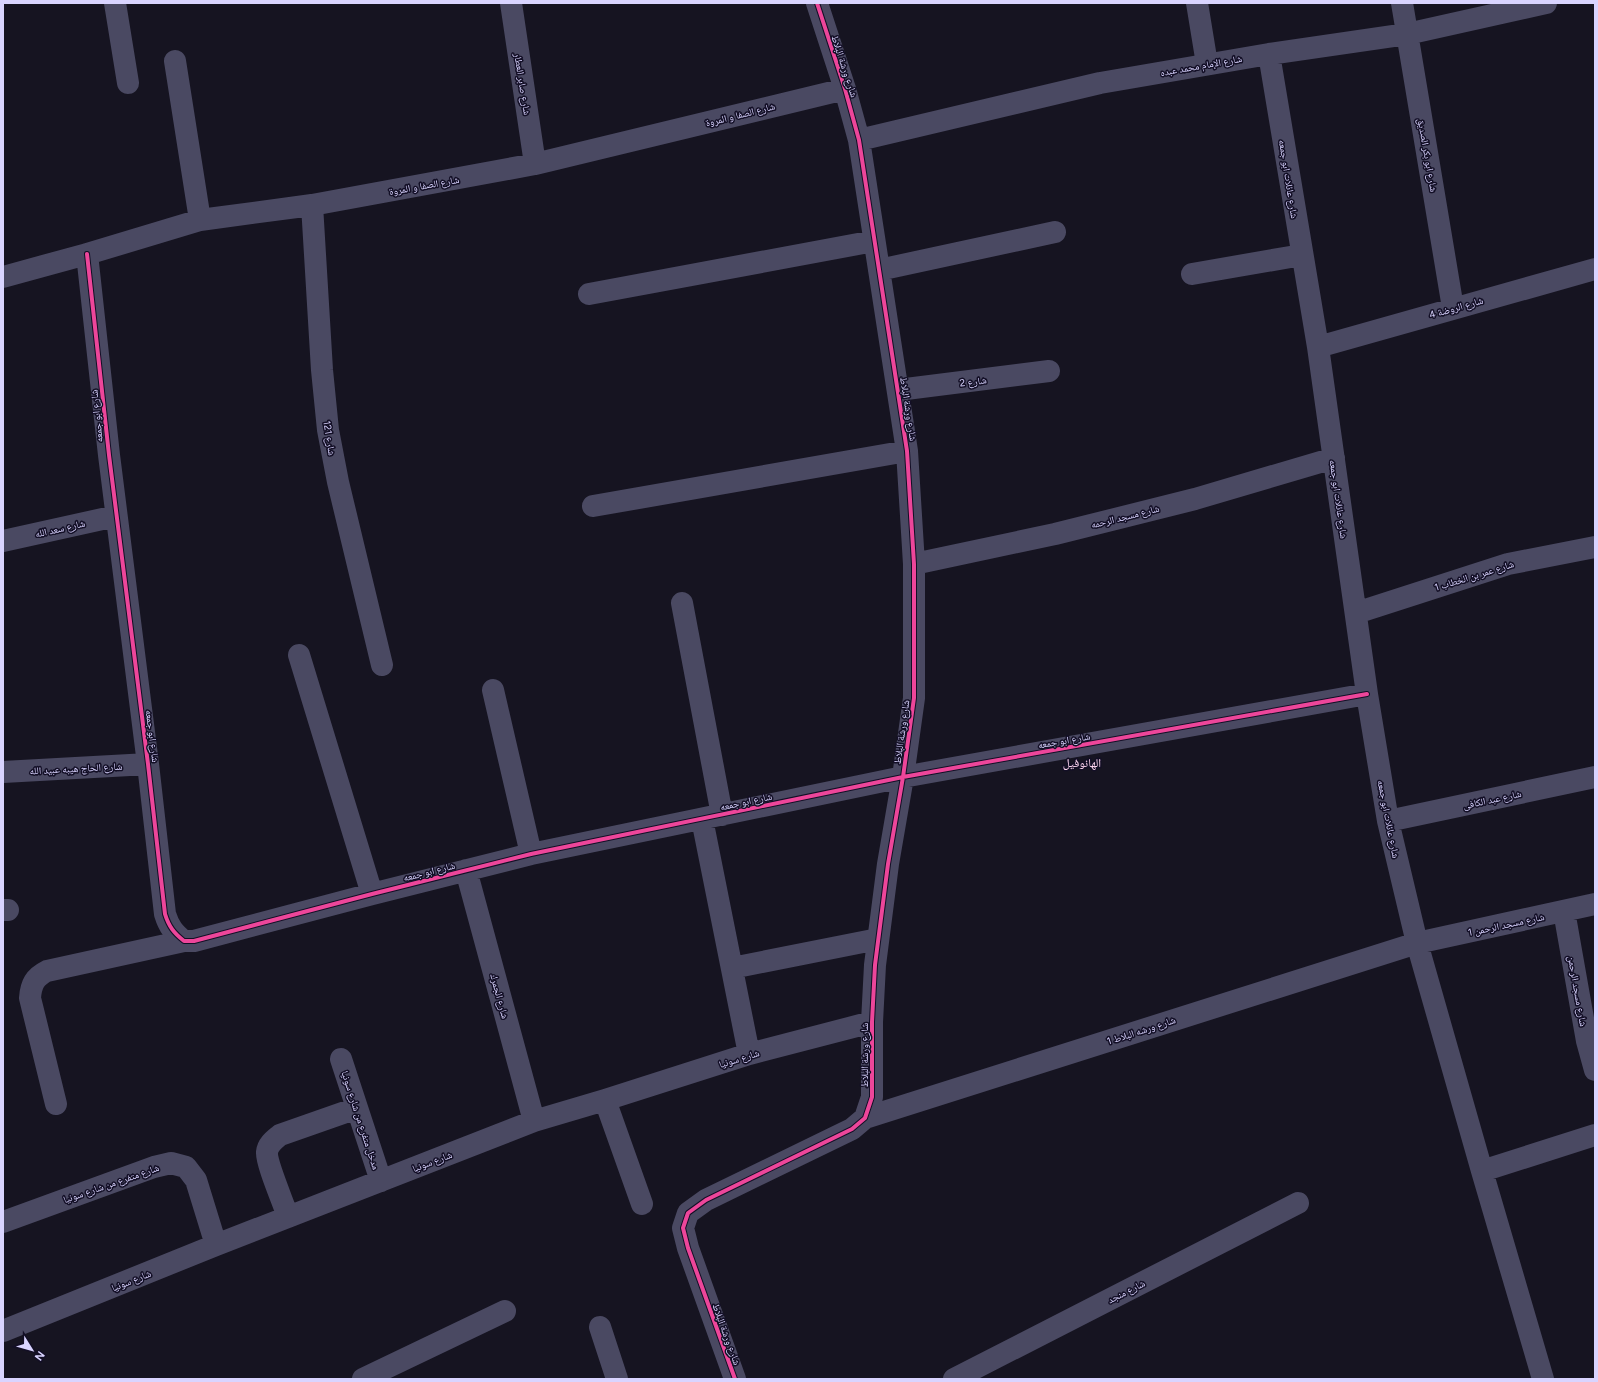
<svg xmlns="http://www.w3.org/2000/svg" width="1598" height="1382" viewBox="0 0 1598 1382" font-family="Figtree,'Noto Naskh Arabic',sans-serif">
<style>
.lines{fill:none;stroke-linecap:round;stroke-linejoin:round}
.minor{stroke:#4a4962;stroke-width:22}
.cycleway-casing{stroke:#130f26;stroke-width:6}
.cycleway{stroke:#ed469a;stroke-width:4}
.labels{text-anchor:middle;stroke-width:3;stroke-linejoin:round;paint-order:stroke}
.street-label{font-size:10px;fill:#d9d4ff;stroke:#130f26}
.quarter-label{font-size:12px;fill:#ffd6f0;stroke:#130f26}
</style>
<rect width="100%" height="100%" fill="#161421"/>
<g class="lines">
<path class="minor" d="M 115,3 L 128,83
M 511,3 L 535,164
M 1197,3 L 1207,64
M 1402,3 L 1453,308
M 1269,54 L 1318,347 L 1367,694 L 1388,821 L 1417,943 L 1482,1171 L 1543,1379
M 175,61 L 200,220
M 859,140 L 1100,83 L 1269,54 L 1407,34 L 1546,3
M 312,205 L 322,370 L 328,430 L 338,482 L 382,665
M 87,254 L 109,455 L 148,764 L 165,914 C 169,927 174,933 184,941 L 194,941 L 372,894 L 531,854 L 903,777 L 1367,694
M 879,270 L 1055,232
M 1192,274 L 1302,255
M 3,277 L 87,254 L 200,220 L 312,205 L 535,164 L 845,89
M 589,294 L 874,241
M 1318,347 L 1595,269
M 898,390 L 1049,371
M 593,506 L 907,451
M 3,541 L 116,516
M 914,564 L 1055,534 L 1195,499 L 1334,458
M 682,603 L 722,815
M 1356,613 L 1508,564 L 1595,547
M 299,655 L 372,894
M 493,690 L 531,854
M 3,772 L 148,764
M 702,819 L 749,1054
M 1388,821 L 1595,777
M 466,870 L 534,1121
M 3,910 L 8,910
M 1564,911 L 1587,1041 L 1595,1070
M 732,968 L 878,939
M 341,1059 L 381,1181
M 605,1100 L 642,1204
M 56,1104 L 30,998 C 31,984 35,977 47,971 L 184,941
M 865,1118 L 1417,943 L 1595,904
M 1482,1171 L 1595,1135
M 288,1217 C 284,1204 266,1163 267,1152 C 268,1144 274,1140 280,1135 L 357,1108
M 3,1222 L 154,1167 L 171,1163 L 186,1167 L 196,1180 L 216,1245
M 600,1327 L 617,1379
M 3,1331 L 216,1245 L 534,1121 L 605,1100 L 749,1054 L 872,1022
M 363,1379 L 505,1311
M 735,1379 L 688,1248 L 683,1228 L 688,1213 L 706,1200 L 852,1129 L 865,1118 L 872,1097 L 872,1022 L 875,965 L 888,864 L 903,777 L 914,698 L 914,564 L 907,451 L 859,140 L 845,89 L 817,3
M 954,1379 L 1298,1203"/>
<g class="cycleway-casing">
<path id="cycleway" d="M 87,254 L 109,455 L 148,764 L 165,914 C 169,927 174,933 184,941 L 194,941 L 372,894 L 531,854 L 903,777 L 1367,694
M 735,1379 L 688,1248 L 683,1228 L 688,1213 L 706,1200 L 852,1129 L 865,1118 L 872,1097 L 872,1022 L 875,965 L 888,864 L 903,777 L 914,698 L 914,564 L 907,451 L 859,140 L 845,89 L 817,3"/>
</g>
<use href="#cycleway" class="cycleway"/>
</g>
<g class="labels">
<g class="street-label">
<text transform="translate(1201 65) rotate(-10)" y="4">شارع الإمام محمد عبده</text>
<text transform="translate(845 66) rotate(72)" y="4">شارع ورشة البلاط</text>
<text transform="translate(523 84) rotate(81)" y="4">شارع صابر العطار</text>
<text transform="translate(740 114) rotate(-14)" y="4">شارع الصفا و المروة</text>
<text transform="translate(1428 155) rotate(80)" y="4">شارع ابو بكر الصديق</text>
<text transform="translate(1289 179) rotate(81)" y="4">شارع عائلات ابو جمعه</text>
<text transform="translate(424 185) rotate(-10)" y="4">شارع الصفا و المروة</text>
<text transform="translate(1456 307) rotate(-16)" y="4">شارع الروضة 4</text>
<text transform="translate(973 381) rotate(-7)" y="4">شارع 2</text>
<text transform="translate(909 409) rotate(81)" y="4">شارع ورشة البلاط</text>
<text transform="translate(96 416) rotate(-96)" y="4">شارع ابو جمعه</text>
<text transform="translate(330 438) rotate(81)" y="4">شارع 121</text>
<text transform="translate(1339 499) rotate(82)" y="4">شارع عائلات ابو جمعه</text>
<text transform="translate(1125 516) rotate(-14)" y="4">شارع مسجد الرحمه</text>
<text transform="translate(60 528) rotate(-13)" y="4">شارع سعد الله</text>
<text transform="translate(1474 575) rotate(-17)" y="4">شارع عمر بن الخطاب 1</text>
<text transform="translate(901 732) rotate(-82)" y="4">شارع ورشة البلاط</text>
<text transform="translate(153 736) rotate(83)" y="4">شارع ابو جمعه</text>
<text transform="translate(1064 740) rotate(-10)" y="4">شارع ابو جمعه</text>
<text transform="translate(76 768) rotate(-3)" y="4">شارع الحاج هيبه عبيد الله</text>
<text transform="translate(1492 799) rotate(-12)" y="4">شارع عبد الكافى</text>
<text transform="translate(746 801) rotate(-12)" y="4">شارع ابو جمعه</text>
<text transform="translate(1389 819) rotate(79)" y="4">شارع عائلات ابو جمعه</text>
<text transform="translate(429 871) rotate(-14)" y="4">شارع ابو جمعه</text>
<text transform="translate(1506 924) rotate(-12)" y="4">شارع مسجد الرحمن 1</text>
<text transform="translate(1578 991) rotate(80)" y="4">شارع مسجد الرحمن</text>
<text transform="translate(500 996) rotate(75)" y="4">شارع الجمرك</text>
<text transform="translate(1141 1030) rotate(-18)" y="4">شارع ورشه البلاط 1</text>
<text transform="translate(864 1055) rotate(-90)" y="4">شارع ورشة البلاط</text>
<text transform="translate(739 1058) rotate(-17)" y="4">شارع سونيا</text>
<text transform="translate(361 1120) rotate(72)" y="4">مدخل متفرع من شارع سونيا</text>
<text transform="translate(432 1161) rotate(-21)" y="4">شارع سونيا</text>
<text transform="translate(111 1183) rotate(-19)" y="4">شارع متفرع من شارع سونيا</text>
<text transform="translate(131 1280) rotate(-22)" y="4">شارع سونيا</text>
<text transform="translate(1126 1291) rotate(-27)" y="4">شارع منجد</text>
<text transform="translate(727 1334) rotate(70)" y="4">شارع ورشة البلاط</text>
</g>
<g class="quarter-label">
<text x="1082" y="767">الهانوفيل</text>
</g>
</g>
<rect width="1598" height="1382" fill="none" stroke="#d9d4ff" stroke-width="8"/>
<g transform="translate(32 1350) rotate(127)" stroke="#130f26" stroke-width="3" paint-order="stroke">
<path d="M0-3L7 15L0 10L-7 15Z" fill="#d9d4ff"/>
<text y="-6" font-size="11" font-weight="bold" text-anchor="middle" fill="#d9d4ff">N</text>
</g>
</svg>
